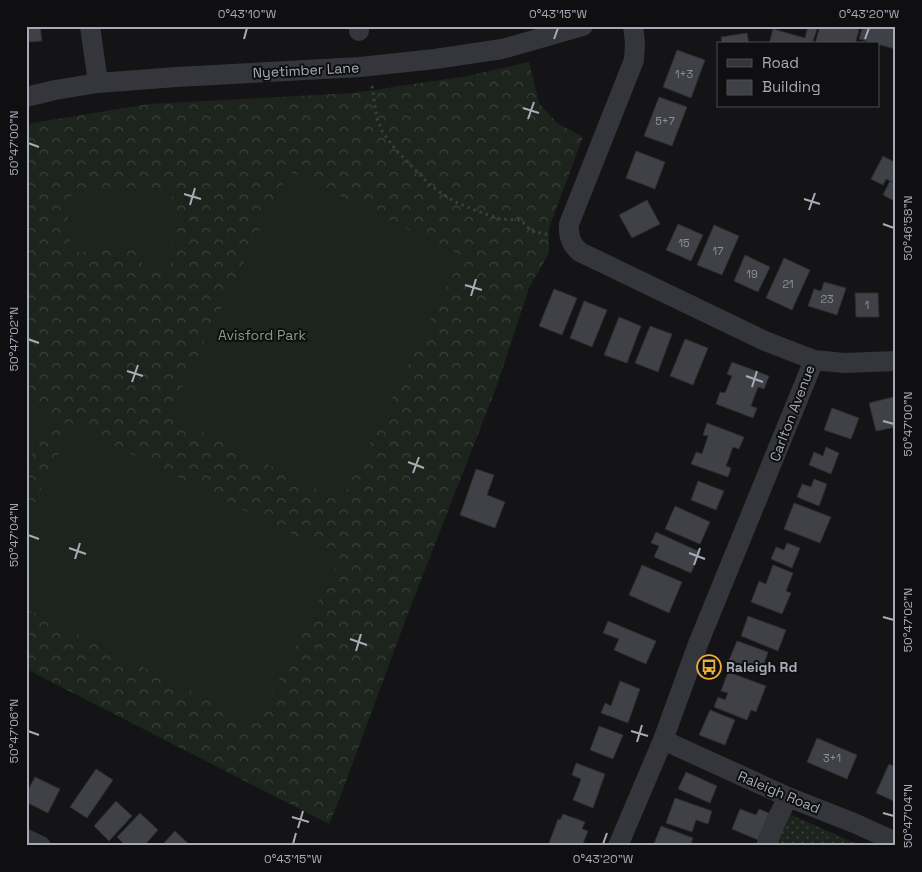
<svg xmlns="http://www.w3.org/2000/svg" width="922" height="872" viewBox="0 0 922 872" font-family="'Space Grotesk',sans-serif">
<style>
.grass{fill:url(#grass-dots)}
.forest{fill:url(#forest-crowns)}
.garden{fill:#1c241d}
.building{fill:#404146;stroke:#2e2e32}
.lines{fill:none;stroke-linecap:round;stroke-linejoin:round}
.path{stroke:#3b3d42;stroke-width:3;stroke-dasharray:2.5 4;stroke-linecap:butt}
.minor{stroke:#35363b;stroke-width:20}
.ticks{fill:none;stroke:#a6abb6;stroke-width:2}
.labels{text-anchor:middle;stroke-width:4;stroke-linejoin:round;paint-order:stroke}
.number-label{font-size:11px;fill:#8c909a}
.street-label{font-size:14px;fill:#a6abb6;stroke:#0f0f11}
.park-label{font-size:14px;fill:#7ea07f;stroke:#0f0f11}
.poi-label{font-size:14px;font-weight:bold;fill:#a6abb6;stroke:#0f0f11;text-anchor:start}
.neatline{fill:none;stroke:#a6abb6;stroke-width:2}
.ticks-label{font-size:12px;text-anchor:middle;fill:#a6abb6}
</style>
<defs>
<pattern id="grass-dots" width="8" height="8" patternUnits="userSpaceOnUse" patternTransform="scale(1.25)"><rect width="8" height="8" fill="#1c241d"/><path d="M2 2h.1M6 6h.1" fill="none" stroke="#3a413c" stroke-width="1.8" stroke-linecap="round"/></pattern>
<pattern id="forest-crowns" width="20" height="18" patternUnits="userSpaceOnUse" patternTransform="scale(1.25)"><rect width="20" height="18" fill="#1c241d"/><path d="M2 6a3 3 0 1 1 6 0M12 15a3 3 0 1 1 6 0" fill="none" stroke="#3a413c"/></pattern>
</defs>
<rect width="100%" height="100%" fill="#141416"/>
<path class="grass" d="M 785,812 L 861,846 L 773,846 Z"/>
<path class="forest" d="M 529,62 L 539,103 L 557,123 L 583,137 L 549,228 L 549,253 L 529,288 L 497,385 L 407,616 L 338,803 L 329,824 L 26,669 L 26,125 L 32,123 L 149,104 L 353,93 L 467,76 Z"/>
<path class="garden" d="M 289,171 L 462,256 L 341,501 L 168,415 Z
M 171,187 L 176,243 L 71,253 L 66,197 Z
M 170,249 L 171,270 L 143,272 L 141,251 Z
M 26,405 L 51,417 L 26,466 Z
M 73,425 L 340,558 L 257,724 L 26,609 L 26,519 Z"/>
<path class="building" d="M 26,26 L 40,26 L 42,41 L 26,42 Z
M 808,26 L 818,26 L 812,44 L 769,44 L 773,29 L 805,38 Z
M 820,26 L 845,26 L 859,30 L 855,44 L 815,44 Z
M 863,26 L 896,26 L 896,46 L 895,49 L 859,39 Z
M 747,33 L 749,44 L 722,44 L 721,37 Z
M 677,50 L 705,60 L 691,98 L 663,87 Z
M 659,97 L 687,107 L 672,146 L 644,136 Z
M 636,151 L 665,162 L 655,189 L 626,178 Z
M 883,156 L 896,163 L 896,184 L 886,179 L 883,185 L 871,179 Z
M 890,181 L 896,184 L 896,202 L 883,195 Z
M 647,200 L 660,224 L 632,238 L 619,215 Z
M 678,224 L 703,235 L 691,261 L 666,250 Z
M 714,225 L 739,236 L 722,275 L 697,265 Z
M 745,255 L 770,267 L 758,292 L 734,281 Z
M 784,258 L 810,270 L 792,310 L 766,298 Z
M 824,282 L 846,288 L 837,315 L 808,306 L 814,289 L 821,291 Z
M 554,289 L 577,298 L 562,335 L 539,326 Z
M 855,293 L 878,293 L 879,317 L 856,317 Z
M 584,301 L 607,310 L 592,347 L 570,338 Z
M 619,317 L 641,326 L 627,363 L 604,355 Z
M 650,326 L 672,334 L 658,372 L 635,363 Z
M 685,339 L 708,348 L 693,385 L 670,376 Z
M 732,362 L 769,376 L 764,389 L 758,387 L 751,406 L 757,408 L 753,418 L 716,404 L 720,392 L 725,393 L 732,376 L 727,374 Z
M 893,397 L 896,411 L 896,427 L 876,431 L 869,403 Z
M 832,408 L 859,418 L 851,439 L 824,430 Z
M 707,423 L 744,437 L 739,449 L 733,447 L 726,466 L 731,468 L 728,477 L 691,464 L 696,452 L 702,454 L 708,436 L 703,435 Z
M 826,447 L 839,453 L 831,474 L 809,465 L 814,452 L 823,456 Z
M 476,469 L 494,475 L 487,495 L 505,502 L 495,528 L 460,515 Z
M 814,479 L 827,484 L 819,506 L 797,497 L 802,484 L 811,487 Z
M 698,481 L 724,491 L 716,510 L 691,500 Z
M 794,503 L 831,517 L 820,543 L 784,529 Z
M 675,506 L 710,522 L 700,544 L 665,529 Z
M 656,532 L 700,552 L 691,573 L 654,557 L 659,546 L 651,543 Z
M 787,543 L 800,548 L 792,568 L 771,559 L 776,547 L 784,550 Z
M 642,565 L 682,582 L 669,613 L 629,595 Z
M 773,565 L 793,573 L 786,591 L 791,593 L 782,614 L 751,602 L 759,581 L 766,584 Z
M 748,616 L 786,630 L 778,651 L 741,636 Z
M 608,621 L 656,641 L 646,664 L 614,650 L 619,639 L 603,633 Z
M 737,641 L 768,652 L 761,672 L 729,660 Z
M 728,672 L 766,686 L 756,712 L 751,710 L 747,720 L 714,707 L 718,697 L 725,700 L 728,693 L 721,691 Z
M 620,681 L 640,689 L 628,723 L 601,713 L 605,703 L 611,706 Z
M 710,710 L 735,720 L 725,745 L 699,735 Z
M 599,726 L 623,735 L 613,759 L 590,750 Z
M 817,738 L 857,755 L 847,779 L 807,762 Z
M 576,763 L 605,774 L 593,808 L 573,800 L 581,779 L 572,775 Z
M 889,764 L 896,767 L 896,802 L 876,793 Z
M 96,769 L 113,780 L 87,818 L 70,807 Z
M 686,772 L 717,786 L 710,803 L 678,789 Z
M 35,777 L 60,789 L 48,813 L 26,802 L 26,794 Z
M 675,798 L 712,811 L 708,824 L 696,820 L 692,832 L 666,823 Z
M 116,801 L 132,816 L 109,841 L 94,826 Z
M 740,809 L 756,815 L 759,809 L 769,813 L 758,840 L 732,829 Z
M 140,813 L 158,830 L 144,846 L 126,846 L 117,837 Z
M 563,814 L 585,822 L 582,829 L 588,831 L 582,846 L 548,846 L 558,819 L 560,820 Z
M 661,826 L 693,838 L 690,846 L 653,846 Z
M 175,831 L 191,846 L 161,846 Z"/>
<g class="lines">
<path class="path" d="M 372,86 L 377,119 L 383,133 L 396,150 L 431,186 L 453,201 L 477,211 L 500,219 L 521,220 L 531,231 L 551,235"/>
<path class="minor" d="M 90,26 L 98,83
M 359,26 L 359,31
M 633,26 L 635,42 L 634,60 L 569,224 C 568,235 571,245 580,252 L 765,341 L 814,360 L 844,363 L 896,361
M 26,97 L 55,90 L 98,83 L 176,77 L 360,67 L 435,59 L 502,49 L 583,26
M 663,740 L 788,797 L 854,823 L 896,842
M 26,839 L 41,846
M 618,846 L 663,740 L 698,644 L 814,360
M 766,846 L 776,821 L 788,797"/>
</g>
<path class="ticks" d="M 244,39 L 247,28M 554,39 L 558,28M 865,39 L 869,28M 523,108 L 539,113M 528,119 L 534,102M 28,143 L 39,147M 184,194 L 201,199M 804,199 L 820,204M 190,205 L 195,188M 809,210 L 815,193M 883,224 L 894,228M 465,285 L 482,290M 471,296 L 476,279M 28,339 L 39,343M 127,371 L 143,376M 746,376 L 763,382M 132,382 L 138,365M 752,387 L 757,371M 883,421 L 894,424M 408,462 L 424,468M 413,473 L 419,457M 28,535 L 39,539M 69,548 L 86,554M 689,553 L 705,559M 75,559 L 80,543M 694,565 L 700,548M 883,617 L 894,620M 350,639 L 367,645M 356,651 L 361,634M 28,731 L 39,735M 631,731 L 648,736M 637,742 L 642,725M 883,813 L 894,816M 292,817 L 309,822M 298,828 L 303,811M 293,844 L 296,833M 603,844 L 607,833"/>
<defs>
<g id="bus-ring" transform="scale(1.25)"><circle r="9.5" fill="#0f0f11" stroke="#edae35" stroke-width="1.5"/><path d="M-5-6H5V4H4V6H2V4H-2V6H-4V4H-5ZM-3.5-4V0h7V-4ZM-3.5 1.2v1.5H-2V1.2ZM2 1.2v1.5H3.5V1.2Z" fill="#edae35"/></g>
</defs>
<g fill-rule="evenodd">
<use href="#bus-ring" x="709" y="667"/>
</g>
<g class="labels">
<g class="number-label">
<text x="684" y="78">1+3</text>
<text x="665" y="125">5+7</text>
<text x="684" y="247">15</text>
<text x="718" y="255">17</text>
<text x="752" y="278">19</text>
<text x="788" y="288">21</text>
<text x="827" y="303">23</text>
<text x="867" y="309">1</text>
<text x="832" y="762">3+1</text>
</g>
<g class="street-label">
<text transform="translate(306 70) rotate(-3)" y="5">Nyetimber Lane</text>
<text transform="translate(792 413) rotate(-69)" y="5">Carlton Avenue</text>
<text transform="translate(779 792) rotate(23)" y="5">Raleigh Road</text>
</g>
<g class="park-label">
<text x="262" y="340">Avisford Park</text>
</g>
<g class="poi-label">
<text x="726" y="672">Raleigh Rd</text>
</g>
</g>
<rect width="922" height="872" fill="none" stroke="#0f0f11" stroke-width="55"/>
<rect x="717" y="42" width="162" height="65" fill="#0f0f11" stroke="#4b4d53"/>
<rect x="727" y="59" width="25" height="8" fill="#35363b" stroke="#4b4d53"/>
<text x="762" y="68" font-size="15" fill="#a6abb6">Road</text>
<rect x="727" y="80" width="25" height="15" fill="#404146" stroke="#4b4d53"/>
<text x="762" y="92" font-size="15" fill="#a6abb6">Building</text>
<rect x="28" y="28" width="866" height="816" class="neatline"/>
<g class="ticks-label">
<text x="247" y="18">0°43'10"W</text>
<text x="558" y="18">0°43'15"W</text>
<text x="869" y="18">0°43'20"W</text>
<text transform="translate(14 143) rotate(-90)" y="4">50°47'00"N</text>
<text transform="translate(908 228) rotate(-90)" y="4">50°46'58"N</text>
<text transform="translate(14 339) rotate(-90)" y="4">50°47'02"N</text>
<text transform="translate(908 424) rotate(-90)" y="4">50°47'00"N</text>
<text transform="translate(14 535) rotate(-90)" y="4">50°47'04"N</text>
<text transform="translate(908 620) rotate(-90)" y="4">50°47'02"N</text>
<text transform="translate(14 731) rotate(-90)" y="4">50°47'06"N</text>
<text transform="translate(908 816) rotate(-90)" y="4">50°47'04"N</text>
<text x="293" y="863">0°43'15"W</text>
<text x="603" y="863">0°43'20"W</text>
</g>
</svg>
